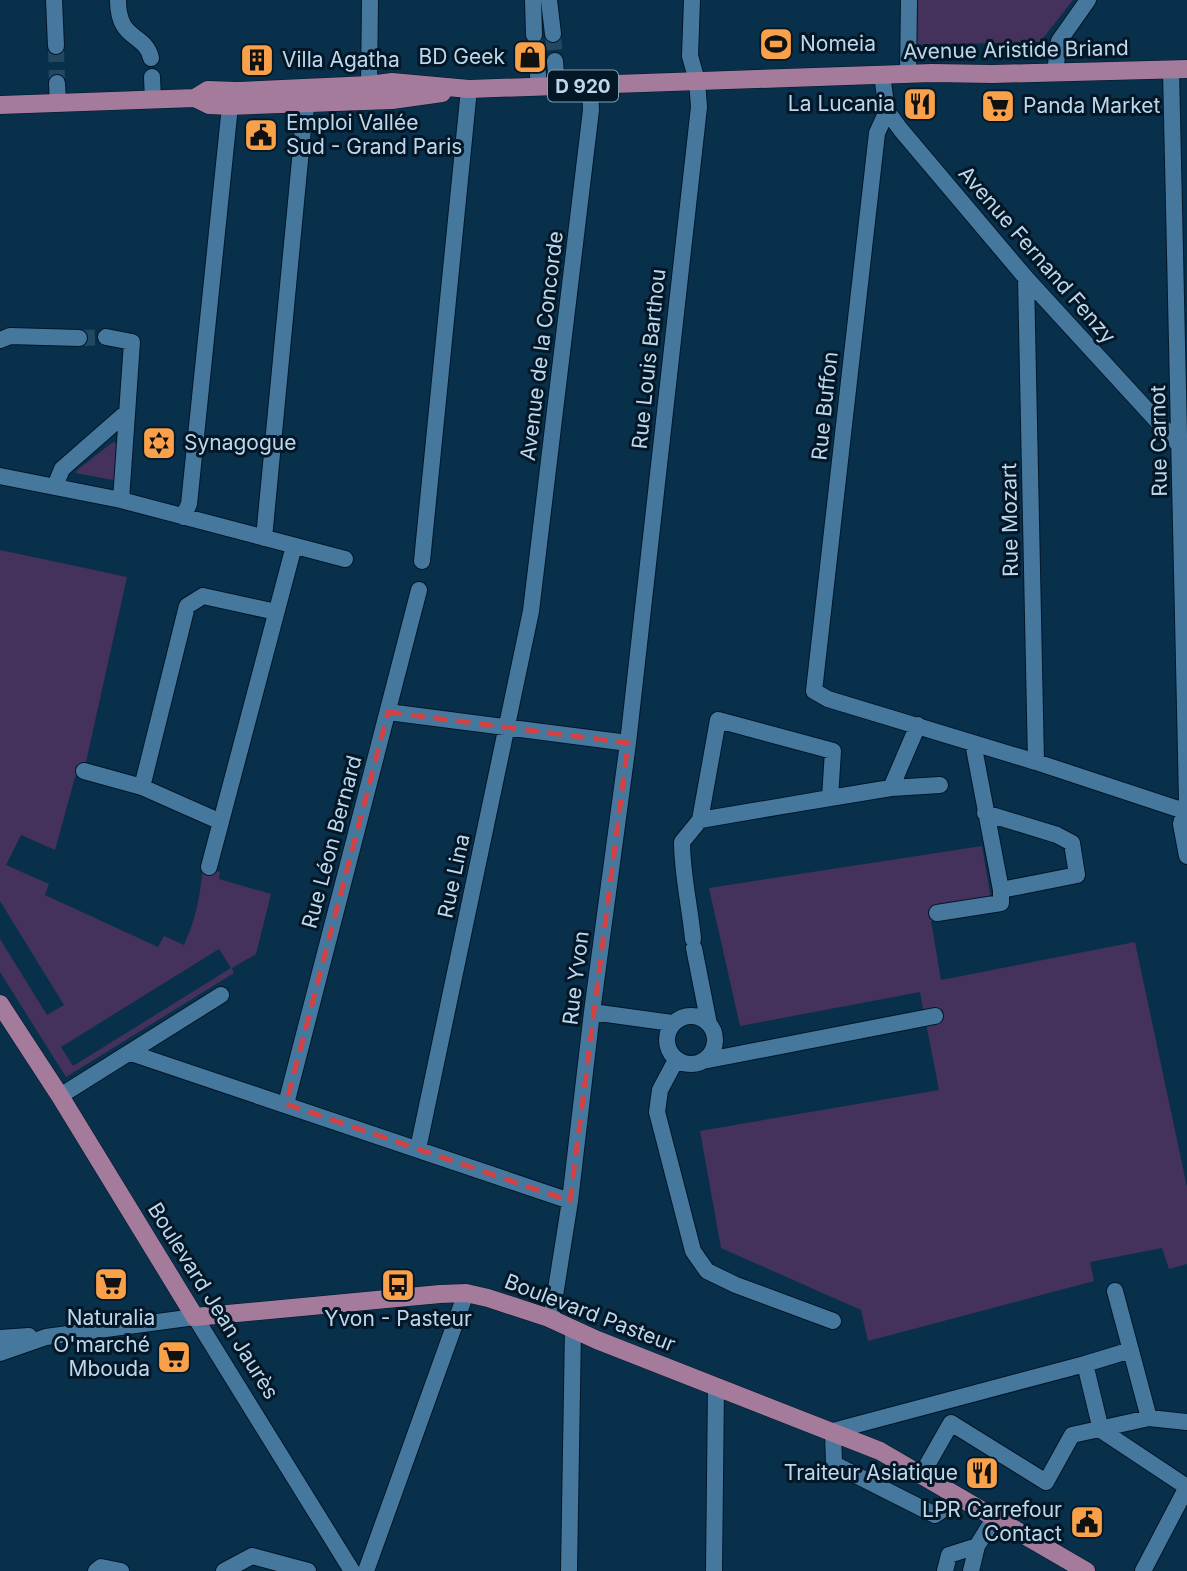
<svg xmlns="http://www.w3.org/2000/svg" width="1187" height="1571" viewBox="0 0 1187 1571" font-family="Inter,sans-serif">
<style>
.green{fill:#44325c;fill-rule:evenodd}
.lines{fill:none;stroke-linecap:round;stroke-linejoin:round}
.minor-tunnel{stroke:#234962;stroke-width:16;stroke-dasharray:16 8;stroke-linecap:butt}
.minor-casing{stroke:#001729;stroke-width:18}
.major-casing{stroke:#001729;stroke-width:19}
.minor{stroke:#46789e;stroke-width:16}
.major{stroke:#a57b9c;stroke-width:18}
.marked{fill:none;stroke:#d24245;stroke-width:5;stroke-dasharray:14 9;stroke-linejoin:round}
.labels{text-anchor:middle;stroke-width:6;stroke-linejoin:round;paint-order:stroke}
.shield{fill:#031726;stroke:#869db1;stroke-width:2}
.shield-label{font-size:19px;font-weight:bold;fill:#bed7ec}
.poi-label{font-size:21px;fill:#bed7ec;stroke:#031726;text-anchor:start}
.street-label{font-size:21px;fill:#bed7ec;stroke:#031726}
</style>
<rect width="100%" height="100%" fill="#08304a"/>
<path class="green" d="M 911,0 L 1073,0 L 1040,42 L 912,45 Z
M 113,442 L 119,444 L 118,481 L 76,473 L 77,470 Z
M 0,550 L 127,577 L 84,771 L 75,777 L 55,850 L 21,835 L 6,865 L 49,884 L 45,895 L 158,947 L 164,936 L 184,945 C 196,919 200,896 203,867 L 220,872 L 219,879 L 271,894 L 256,954 L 232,968 L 234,973 L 66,1077 L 0,972 L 0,939 L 47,1015 L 64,1005 L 0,901 ZM 219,949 L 231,968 L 73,1066 L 61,1047 Z
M 982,846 L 992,905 L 931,921 L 941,980 L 1135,942 L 1187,1187 L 1187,1264 L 1169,1269 L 1162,1248 L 1090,1262 L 1094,1281 L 868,1341 L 861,1310 L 721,1248 L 700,1131 L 939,1090 L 920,992 L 740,1026 L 709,888 Z"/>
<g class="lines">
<path class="minor-tunnel" d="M 553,34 L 555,61
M 534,35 L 537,62
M 56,46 L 57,83
M 79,338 L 106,337"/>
<g class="minor-casing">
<path id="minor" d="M 54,0 L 56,46
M 118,0 C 118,42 145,32 151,58
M 533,0 L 534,35
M 549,0 L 553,34
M 555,61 L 557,86
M 537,62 L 539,87
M 1171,70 L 1187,800 L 1181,824 L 1187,856
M 1055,72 L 1059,41 L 1088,0
M 908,74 L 909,0
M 882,75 L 887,111 L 901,130 L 1026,278 L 1180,446 L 1186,446
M 152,77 L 153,100
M 57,83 L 58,103
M 363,94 L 369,85 L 370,0
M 887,111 L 877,133 L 814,691 L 828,699 L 1036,762 L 1187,812
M 1026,278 L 1036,762
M 106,337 L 132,342 L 121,500
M 0,340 L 10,336 L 79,338
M 0,476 L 121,500 L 345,559
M 55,486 L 62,469 L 127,412
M 183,517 L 189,504 L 230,106 L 235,97
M 264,538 L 304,118 L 308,102
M 422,561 L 469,89
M 388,712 L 628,743
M 973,743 L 1001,890 L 1077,875 L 1072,843 L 1057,835 L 985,813
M 84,771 L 142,787 L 221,822
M 142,787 L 187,606 L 203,596 L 276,612
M 891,788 L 918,725
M 830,798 L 891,788 L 940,785
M 209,867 L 294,546
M 937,913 L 1001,903 L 1001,890
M 693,939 C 690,907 682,874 682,842 L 700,820 L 718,720 L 833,751 L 830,798 L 700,820
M 694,948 L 709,1024
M 592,1012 L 672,1023
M667 1040a24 24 0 1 1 48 0a24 24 0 1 1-48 0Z
M 131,1053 L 570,1201
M 676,1060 L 660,1090 L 657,1112 L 693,1251 L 707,1271 L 736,1285 L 833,1321
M 703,1061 L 935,1016
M 60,1096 L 221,995
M 286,1104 L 419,590
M 418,1149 L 531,611 L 591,110 L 590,85
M 1115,1291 L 1149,1418
M 549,1318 L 553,1308 L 570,1201 L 592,1012 L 628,743 L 699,107 L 697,81 L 690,56 L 692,0
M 0,1338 L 29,1336
M 1131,1350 L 1085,1364 L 1101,1430 L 1187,1487 L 1143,1571
M 0,1353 L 46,1337 L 195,1317 L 352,1571
M 922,1474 L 951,1423 L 1046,1482 L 1072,1435 L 1149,1418 L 1187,1422
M 961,1497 L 935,1515 L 834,1464 L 833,1431 L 1085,1364
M 96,1571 L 101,1567 L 121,1571
M 224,1571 L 252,1556 L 308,1571
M 366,1571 L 466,1293
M 569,1571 L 573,1329
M 714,1571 L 716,1387
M 945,1571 L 949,1555 L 977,1546
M 971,1571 L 977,1546 L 995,1517"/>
</g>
<g class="major-casing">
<path id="major" d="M 195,98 L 208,90 L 237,91 L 369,85 L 392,82 L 469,89 L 932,73 L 993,74 L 1187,69
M 0,105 L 195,98 L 209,105 L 230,106 L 392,100 L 442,93
M 0,1004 L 60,1096 L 195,1317 L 440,1294 L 466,1293 L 488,1298 L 549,1318 L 597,1340 L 880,1451 L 1086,1571"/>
</g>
<use href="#minor" class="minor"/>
<use href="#major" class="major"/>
</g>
<path class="marked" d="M 388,712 L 628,743 L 570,1201 L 286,1104 Z"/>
<defs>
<g id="stadium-square" transform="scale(1.75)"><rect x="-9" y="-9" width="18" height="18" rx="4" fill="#f8a14a" stroke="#031726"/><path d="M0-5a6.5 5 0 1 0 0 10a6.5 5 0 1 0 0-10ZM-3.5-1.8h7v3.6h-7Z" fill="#111"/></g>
<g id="shop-square" transform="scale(1.75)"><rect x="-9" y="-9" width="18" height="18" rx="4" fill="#f8a14a" stroke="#031726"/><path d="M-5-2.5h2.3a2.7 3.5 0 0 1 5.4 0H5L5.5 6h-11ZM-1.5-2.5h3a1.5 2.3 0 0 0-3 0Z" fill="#111"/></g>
<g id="building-square" transform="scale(1.75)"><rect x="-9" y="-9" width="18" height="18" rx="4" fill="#f8a14a" stroke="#031726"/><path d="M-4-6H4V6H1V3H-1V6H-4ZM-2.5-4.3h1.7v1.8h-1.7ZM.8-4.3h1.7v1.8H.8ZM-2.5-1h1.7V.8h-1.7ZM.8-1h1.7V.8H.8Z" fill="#111"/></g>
<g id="restaurant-square" transform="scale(1.75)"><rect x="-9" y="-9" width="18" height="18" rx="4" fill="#f8a14a" stroke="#031726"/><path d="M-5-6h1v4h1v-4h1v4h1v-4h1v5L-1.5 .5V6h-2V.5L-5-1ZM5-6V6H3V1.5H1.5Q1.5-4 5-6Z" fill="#111"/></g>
<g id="supermarket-square" transform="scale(1.75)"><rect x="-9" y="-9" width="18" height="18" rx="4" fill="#f8a14a" stroke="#031726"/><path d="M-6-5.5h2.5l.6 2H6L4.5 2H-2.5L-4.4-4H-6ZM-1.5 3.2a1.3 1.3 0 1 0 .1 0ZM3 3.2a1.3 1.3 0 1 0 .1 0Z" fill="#111"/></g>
<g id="civic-square" transform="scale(1.75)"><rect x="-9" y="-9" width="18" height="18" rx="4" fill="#f8a14a" stroke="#031726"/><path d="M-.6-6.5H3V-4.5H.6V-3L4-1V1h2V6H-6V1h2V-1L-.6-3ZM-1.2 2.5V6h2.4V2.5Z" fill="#111"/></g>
<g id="synagogue-square" transform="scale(1.75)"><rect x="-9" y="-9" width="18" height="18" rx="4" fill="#f8a14a" stroke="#031726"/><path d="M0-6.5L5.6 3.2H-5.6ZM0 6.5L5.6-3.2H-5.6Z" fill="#111"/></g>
<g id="bus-square" transform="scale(1.75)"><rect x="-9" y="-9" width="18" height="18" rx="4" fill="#f8a14a" stroke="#031726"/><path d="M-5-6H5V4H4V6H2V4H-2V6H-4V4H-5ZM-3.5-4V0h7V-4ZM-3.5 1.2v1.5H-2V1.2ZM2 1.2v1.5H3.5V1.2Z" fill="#111"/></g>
</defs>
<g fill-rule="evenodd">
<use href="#stadium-square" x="776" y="44"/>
<use href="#shop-square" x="530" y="57"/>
<use href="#building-square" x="257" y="60"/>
<use href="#restaurant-square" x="920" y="104"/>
<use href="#supermarket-square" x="998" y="106"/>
<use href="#civic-square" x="261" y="135"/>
<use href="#synagogue-square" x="159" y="443"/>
<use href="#supermarket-square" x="111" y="1284"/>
<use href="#bus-square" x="398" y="1285"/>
<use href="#supermarket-square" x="174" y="1357"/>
<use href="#restaurant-square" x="982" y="1473"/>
<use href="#civic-square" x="1087" y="1522"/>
</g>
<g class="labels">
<rect class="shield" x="548" y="70.5" width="70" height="31" rx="5"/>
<g class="shield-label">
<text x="583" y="93">D 920</text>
</g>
<g class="poi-label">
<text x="800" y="51">Nomeia</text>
<text x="505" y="64" text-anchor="end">BD Geek</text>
<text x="282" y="67">Villa Agatha</text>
<text x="895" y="111" text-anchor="end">La Lucania</text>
<text x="1023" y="113">Panda Market</text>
<text x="286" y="130">Emploi Vallée<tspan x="286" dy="24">Sud - Grand Paris</tspan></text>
<text x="184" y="450">Synagogue</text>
<text x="111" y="1325" text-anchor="middle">Naturalia</text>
<text x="398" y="1326" text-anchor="middle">Yvon - Pasteur</text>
<text x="150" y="1352" text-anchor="end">O'marché<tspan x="150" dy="24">Mbouda</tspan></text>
<text x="958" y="1480" text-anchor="end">Traiteur Asiatique</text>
<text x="1062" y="1517" text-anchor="end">LPR Carrefour<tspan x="1062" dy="24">Contact</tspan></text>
</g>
<g class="street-label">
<text transform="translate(1016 50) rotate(-1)" y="7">Avenue Aristide Briand</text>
<text transform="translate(1037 255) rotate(49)" y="7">Avenue Fernand Fenzy</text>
<text transform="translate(542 346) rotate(-83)" y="7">Avenue de la Concorde</text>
<text transform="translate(649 359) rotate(-84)" y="7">Rue Louis Barthou</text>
<text transform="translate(825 406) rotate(-84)" y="7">Rue Buffon</text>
<text transform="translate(1159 441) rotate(-91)" y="7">Rue Carnot</text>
<text transform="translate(1010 520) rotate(-91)" y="7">Rue Mozart</text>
<text transform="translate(332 842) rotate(-75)" y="7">Rue Léon Bernard</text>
<text transform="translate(454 876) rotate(-78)" y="7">Rue Lina</text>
<text transform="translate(576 978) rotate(-83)" y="7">Rue Yvon</text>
<text transform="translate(213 1301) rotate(58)" y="7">Boulevard Jean Jaurès</text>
<text transform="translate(590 1313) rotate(21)" y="7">Boulevard Pasteur</text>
</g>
</g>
</svg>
